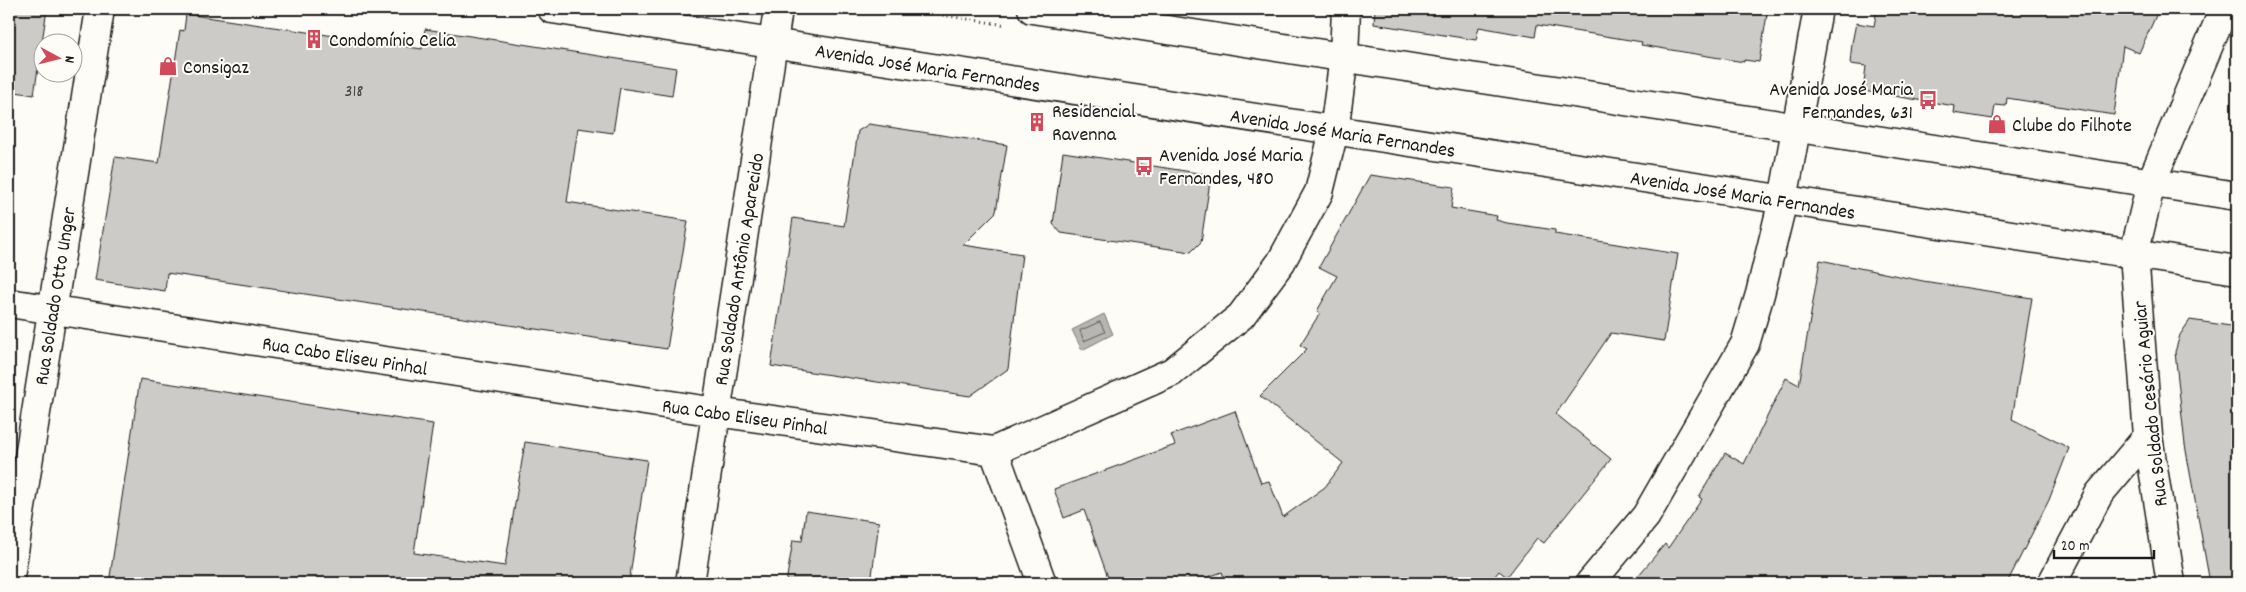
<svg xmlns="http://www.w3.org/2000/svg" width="2246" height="592" viewBox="0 0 2246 592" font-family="Dekko,sans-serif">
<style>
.water{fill:#b7b6b2;stroke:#797876}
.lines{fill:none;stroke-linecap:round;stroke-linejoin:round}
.shore{stroke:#5a5a58;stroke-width:1}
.building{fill:#cccbc8;stroke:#1c1c1c}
.minor-casing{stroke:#1c1c1c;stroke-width:31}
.tertiary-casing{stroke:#1c1c1c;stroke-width:31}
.secondary-casing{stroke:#1c1c1c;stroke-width:31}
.path{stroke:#1c1c1c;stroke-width:3;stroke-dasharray:1 4;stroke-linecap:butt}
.minor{stroke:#fdfcf7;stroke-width:28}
.tertiary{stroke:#fdfcf7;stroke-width:28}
.secondary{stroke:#fdfcf7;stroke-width:28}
.labels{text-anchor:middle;stroke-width:4;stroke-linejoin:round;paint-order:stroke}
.number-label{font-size:18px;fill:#484847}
.poi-label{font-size:20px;fill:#1c1c1c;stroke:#fdfcf7;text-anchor:start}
.street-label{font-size:20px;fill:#1c1c1c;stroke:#fdfcf7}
</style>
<rect width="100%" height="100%" fill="#fdfcf7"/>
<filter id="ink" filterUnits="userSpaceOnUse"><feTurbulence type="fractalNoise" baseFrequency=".02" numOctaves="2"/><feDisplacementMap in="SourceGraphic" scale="10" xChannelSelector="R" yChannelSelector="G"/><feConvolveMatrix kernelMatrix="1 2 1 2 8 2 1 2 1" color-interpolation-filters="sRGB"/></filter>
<g filter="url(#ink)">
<path class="water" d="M 1104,314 L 1113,334 L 1082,350 L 1072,330 Z"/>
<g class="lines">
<path class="shore" d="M 1100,322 L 1105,332 L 1084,341 L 1080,331 Z"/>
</g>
<path class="building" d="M 9,9 L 47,9 L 34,95 L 9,91 Z
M 1375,9 L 1768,9 L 1759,62 L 1744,60 L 1744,62 L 1641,45 L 1642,42 L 1537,25 L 1535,37 L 1479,27 L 1476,40 L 1374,24 Z
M 1877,9 L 2159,9 L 2139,53 L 2123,46 L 2114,115 L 2007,98 L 2006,106 L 1995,105 L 1993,119 L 1954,113 L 1955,106 L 1863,91 L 1866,66 L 1850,64 L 1852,43 L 1856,23 L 1874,26 Z
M 186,14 L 422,49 L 425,29 L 676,68 L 672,96 L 620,88 L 613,133 L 578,128 L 567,202 L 688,221 L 667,349 L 167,273 L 165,291 L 95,280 L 115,157 L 159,163 L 180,30 L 184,31 Z
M 869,124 L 1007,145 L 996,212 L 963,245 L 1022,254 L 1008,369 L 970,396 L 771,366 L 793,218 L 844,226 L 858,131 Z
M 1063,152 L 1211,175 L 1201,242 L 1191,252 L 1061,233 L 1053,224 Z
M 1370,175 L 1454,187 L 1451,208 L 1497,216 L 1496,220 L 1507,223 L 1555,230 L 1555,234 L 1678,254 L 1664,341 L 1611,333 L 1556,414 L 1611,459 L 1544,543 L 1537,538 L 1507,577 L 1499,571 L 1489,583 L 1226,583 L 1222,572 L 1192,583 L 1110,583 L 1084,510 L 1064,518 L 1054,489 L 1175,445 L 1171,435 L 1235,411 L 1261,483 L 1269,481 L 1283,517 L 1325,487 L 1343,463 L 1260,396 L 1307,349 L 1300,345 L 1320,313 L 1317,311 L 1337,276 L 1319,267 Z
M 1820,260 L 1923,281 L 2032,298 L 2012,419 L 2069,448 L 2049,500 L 2007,583 L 1632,583 L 1665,544 L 1668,548 L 1702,499 L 1699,497 L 1725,453 L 1744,464 L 1786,378 L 1799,385 Z
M 2190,320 L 2237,327 L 2237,583 L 2210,583 L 2185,445 L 2175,352 L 2180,335 Z
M 140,379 L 433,424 L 414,553 L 505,566 L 525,442 L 647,460 L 629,583 L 109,583 Z
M 806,511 L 879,522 L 871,583 L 786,583 L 793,540 L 802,541 Z"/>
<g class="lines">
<g class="minor-casing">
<path id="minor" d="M 9,303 L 716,412 L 994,451 L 1172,372 L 1241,316 L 1281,262 L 1319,192 L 1334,131 L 1344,57 L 1346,9
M 994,451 L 1042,583
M 9,583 L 100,9
M 690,583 L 773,43
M 1590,583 L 1646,516 L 1745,344 L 1760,294 L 1783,200
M 2052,583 L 2099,494 L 2148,436
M 2171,583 L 2148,436 L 2134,254 L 2151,183 L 2224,9"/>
</g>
<g class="tertiary-casing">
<path id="tertiary" d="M 773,43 L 778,9
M 1783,200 L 1818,9"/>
</g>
<g class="secondary-casing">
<path id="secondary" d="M 552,9 L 2237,270
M 1032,9 L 2237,196"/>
</g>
<path class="path" d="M 903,9 L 1006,25"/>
<use href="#minor" class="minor"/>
<use href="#tertiary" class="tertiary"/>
<use href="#secondary" class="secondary"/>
</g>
</g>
<defs>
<g id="building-bare" transform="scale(1.5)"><path d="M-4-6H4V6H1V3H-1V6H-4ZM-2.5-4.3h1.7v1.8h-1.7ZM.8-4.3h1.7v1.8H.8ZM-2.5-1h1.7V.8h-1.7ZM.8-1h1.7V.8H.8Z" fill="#d1495b" stroke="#fdfcf7" stroke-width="2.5" paint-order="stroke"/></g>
<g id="shop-bare" transform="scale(1.5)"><path d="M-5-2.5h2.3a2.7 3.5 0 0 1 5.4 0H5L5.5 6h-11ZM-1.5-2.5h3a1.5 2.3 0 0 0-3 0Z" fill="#d1495b" stroke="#fdfcf7" stroke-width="2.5" paint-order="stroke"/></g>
<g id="bus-bare" transform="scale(1.5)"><path d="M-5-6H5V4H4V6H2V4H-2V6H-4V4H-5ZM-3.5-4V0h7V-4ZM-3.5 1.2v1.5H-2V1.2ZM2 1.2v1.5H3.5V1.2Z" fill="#d1495b" stroke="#fdfcf7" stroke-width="2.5" paint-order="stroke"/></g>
</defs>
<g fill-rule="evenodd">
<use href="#building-bare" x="314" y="39"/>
<use href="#shop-bare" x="168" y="66"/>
<use href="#bus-bare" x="1928" y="100"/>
<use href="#building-bare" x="1037" y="122"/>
<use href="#shop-bare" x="1997" y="124"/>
<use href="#bus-bare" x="1144" y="166"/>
</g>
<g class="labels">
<g class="number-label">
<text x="354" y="96">318</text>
</g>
<g class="poi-label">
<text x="329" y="46">Condomínio Celia</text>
<text x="183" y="73">Consigaz</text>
<text x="1913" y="95" text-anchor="end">Avenida José Maria<tspan x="1913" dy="23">Fernandes, 631</tspan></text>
<text x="1052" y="117">Residencial<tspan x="1052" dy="23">Ravenna</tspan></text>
<text x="2012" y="131">Clube do Filhote</text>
<text x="1159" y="161">Avenida José Maria<tspan x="1159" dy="23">Fernandes, 480</tspan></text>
</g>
<g class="street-label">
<text transform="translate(928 67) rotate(9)" y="7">Avenida José Maria Fernandes</text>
<text transform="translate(1343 132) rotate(9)" y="7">Avenida José Maria Fernandes</text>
<text transform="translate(1743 194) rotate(9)" y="7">Avenida José Maria Fernandes</text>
<text transform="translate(738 269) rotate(-81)" y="7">Rua Soldado Antônio Aparecido</text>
<text transform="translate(54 296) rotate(-81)" y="7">Rua Soldado Otto Unger</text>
<text transform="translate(345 355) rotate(9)" y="7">Rua Cabo Eliseu Pinhal</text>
<text transform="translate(2149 404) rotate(-96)" y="7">Rua Soldado Cesário Aguiar</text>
<text transform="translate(745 416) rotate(8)" y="7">Rua Cabo Eliseu Pinhal</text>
</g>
</g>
<rect width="2246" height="592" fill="none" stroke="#fdfcf7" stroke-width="30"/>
<rect x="15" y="15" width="2216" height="562" fill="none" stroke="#1c1c1c" stroke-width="2" filter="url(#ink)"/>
<g transform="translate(58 58) rotate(97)"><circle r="24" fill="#fdfcf7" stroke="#a3a29f"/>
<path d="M0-4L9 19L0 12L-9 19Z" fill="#d1495b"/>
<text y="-8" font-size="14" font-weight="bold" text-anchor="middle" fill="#1c1c1c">N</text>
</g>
<path d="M2054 550v8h100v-8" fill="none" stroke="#1c1c1c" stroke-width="2.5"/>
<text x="2061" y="550" font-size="15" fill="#1c1c1c" stroke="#fdfcf7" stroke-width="4" paint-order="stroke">20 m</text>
</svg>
